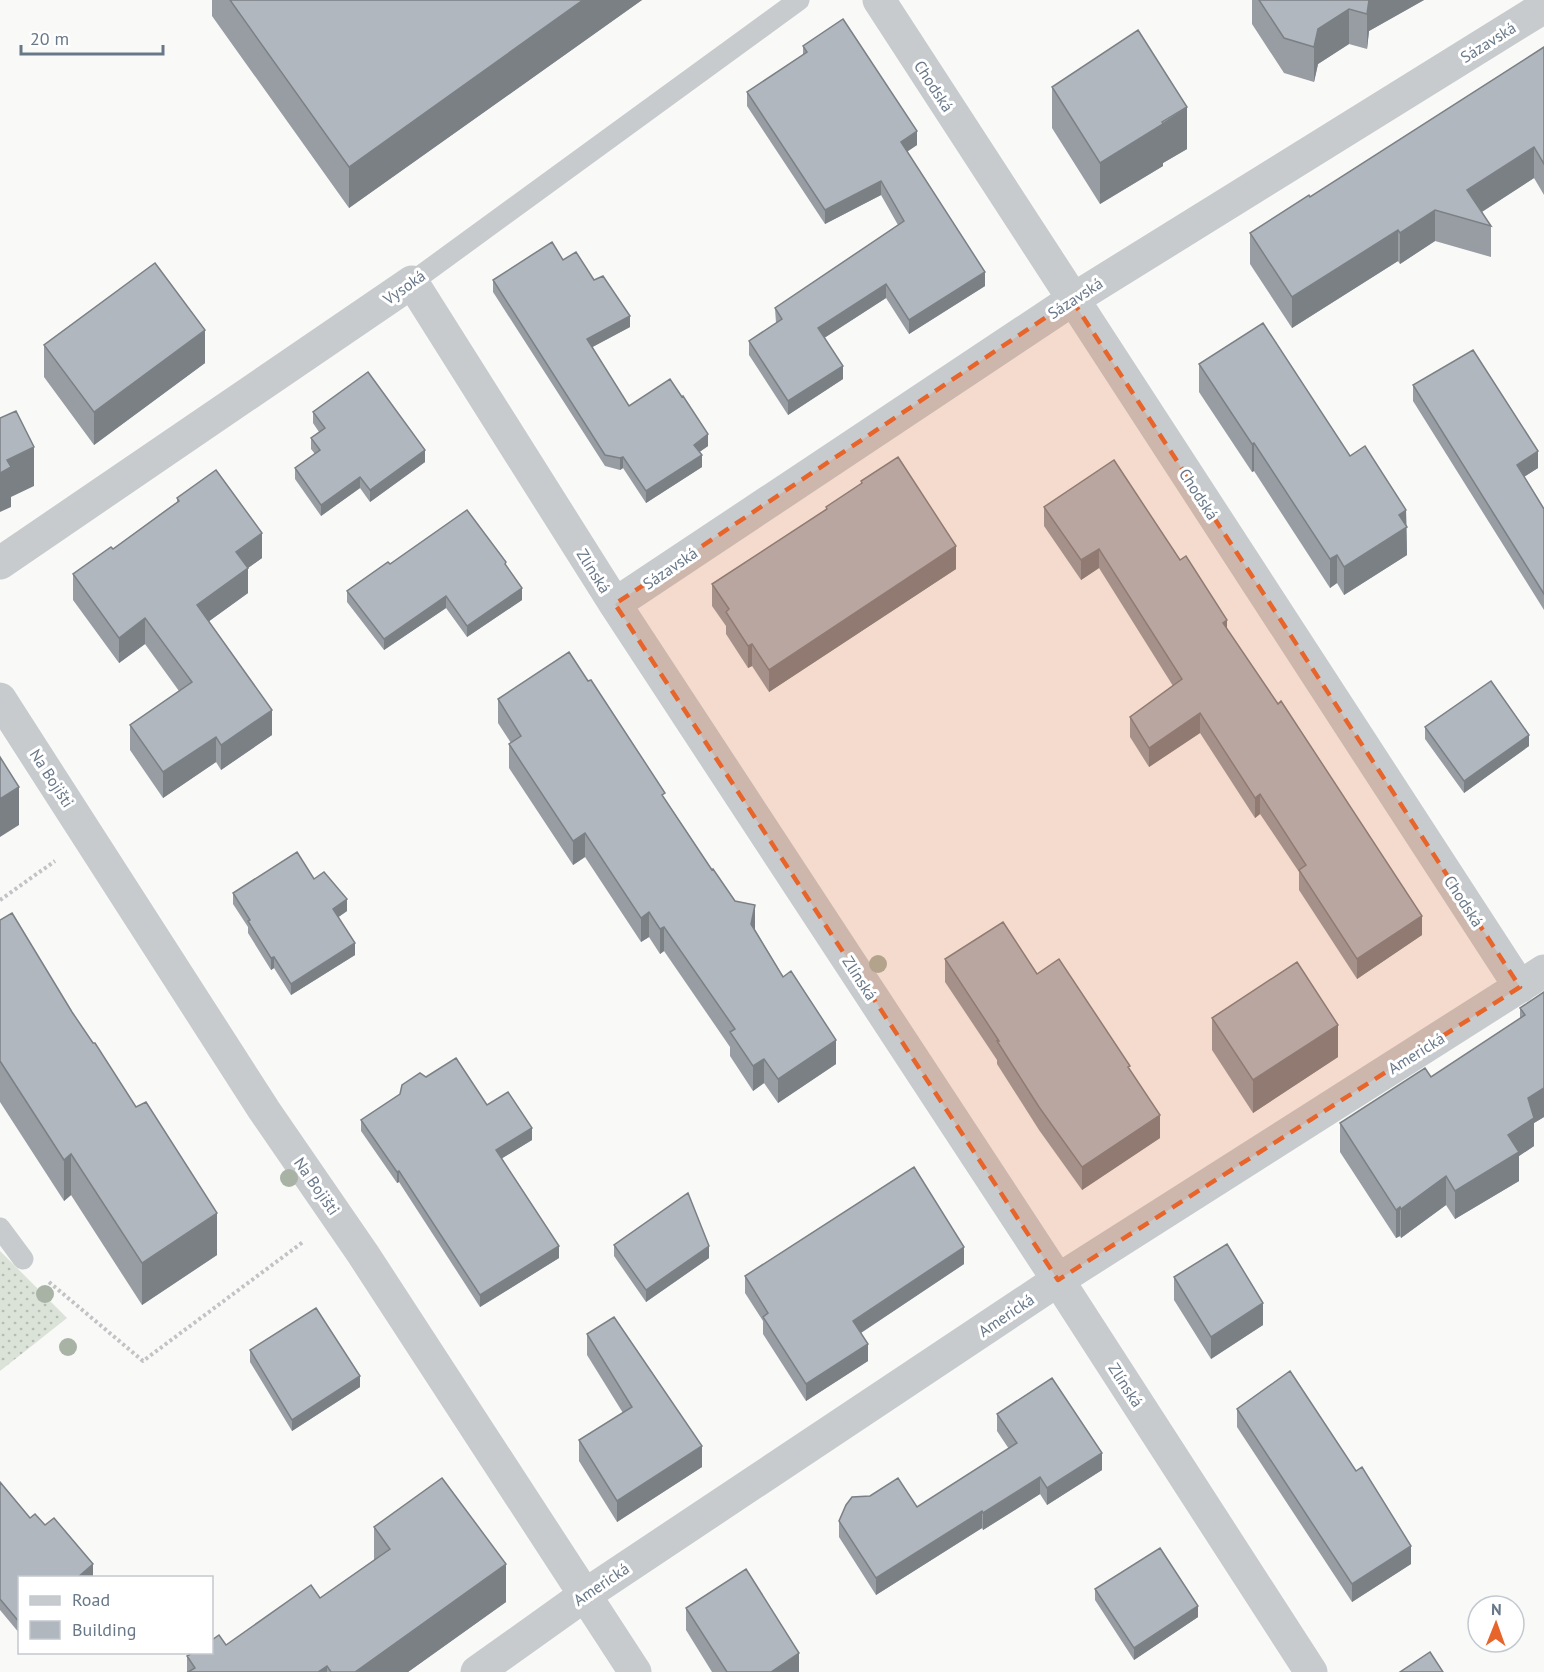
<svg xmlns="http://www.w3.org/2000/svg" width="1544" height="1672" viewBox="0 0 1544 1672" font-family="'PT Sans',sans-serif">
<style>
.park{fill:url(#park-dots)}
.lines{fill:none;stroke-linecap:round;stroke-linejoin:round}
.path{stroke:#c1c3c5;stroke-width:4;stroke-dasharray:3 3;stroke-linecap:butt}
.lane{stroke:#c7cbce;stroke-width:21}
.street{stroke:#c7cbce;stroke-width:33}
.tree{fill:#a8b3a6}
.wall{fill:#979da3}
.shaded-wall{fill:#7b8085}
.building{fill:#b0b7be;stroke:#7b8085;stroke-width:1.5}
.marked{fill:#e7642a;fill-opacity:0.2;stroke:#e7642a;stroke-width:4.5;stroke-dasharray:12 8;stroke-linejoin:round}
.labels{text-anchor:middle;stroke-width:6;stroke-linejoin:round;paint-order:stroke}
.street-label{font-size:16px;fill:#687889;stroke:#fff}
</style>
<defs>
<pattern id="park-dots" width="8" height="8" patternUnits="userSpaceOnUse" patternTransform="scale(1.5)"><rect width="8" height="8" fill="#dbe2d8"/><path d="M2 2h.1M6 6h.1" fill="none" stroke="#b5bcb5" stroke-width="1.8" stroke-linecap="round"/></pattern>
</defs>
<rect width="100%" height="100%" fill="#f9f9f7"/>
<path class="park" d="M 0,1251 L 67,1318 L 0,1371 Z"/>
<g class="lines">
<path class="path" d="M 0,900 L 55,861
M 49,1282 L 143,1361 L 303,1242"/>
<path class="lane" d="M 412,282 L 799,0
M 0,1228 L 23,1259"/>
<path class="street" d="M 879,0 L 1520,987
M 0,563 L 412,282 L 615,604 L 1058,1280 L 1311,1672
M 615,604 L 1072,300 L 1544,7
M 0,699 L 264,1110 L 363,1254 L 635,1672
M 477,1672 L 585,1595 L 1058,1280 L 1544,971"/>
</g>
<g class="tree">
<circle cx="878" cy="964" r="9"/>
<circle cx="289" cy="1178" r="9"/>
<circle cx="45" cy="1294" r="9"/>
<circle cx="68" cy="1347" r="9"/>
</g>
<path class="wall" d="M 212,0 L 642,0 L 349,208 L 212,16 Z
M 1252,0 L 1424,0 L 1369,31 L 1367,49 L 1349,44 L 1318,64 L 1314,82 L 1284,73 L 1252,24 Z
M 803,46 L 917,145 L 907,151 L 985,286 L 909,334 L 886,298 L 824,338 L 843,379 L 788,415 L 749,355 L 749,341 L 776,323 L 775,308 L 898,225 L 881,195 L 825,224 L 747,106 L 747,92 L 803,55 Z
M 1544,47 L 1544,195 L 1534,178 L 1482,212 L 1491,226 L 1491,257 L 1435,241 L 1400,264 L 1398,261 L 1292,328 L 1250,264 L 1250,233 L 1310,197 Z
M 1052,87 L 1187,149 L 1163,163 L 1163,166 L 1100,204 L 1052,128 Z
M 563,260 L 594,280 L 630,327 L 592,347 L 629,406 L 708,446 L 699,452 L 702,467 L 646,503 L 623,468 L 620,470 L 605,466 L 493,292 L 493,280 Z
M 44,345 L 205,363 L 94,445 L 44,377 Z
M 1199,364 L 1350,456 L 1406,510 L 1407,555 L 1344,595 L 1337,583 L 1330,588 L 1254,471 L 1252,472 L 1199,392 Z
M 1413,385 L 1538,468 L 1524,477 L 1544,509 L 1544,610 L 1413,401 Z
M 313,412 L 425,462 L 370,502 L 360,488 L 321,516 L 295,479 L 295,468 L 315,454 L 311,449 L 311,438 L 319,432 L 313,423 Z
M 861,481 L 956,569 L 769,692 L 752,666 L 748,668 L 726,634 L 726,626 L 712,606 L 712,584 L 826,510 L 826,507 L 861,484 Z
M 177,498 L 262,558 L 248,568 L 248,593 L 209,621 L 272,735 L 221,770 L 216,762 L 163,798 L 130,750 L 130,725 L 179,691 L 145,644 L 119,663 L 73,600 L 73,574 L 113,549 L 177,502 Z
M 1044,507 L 1227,630 L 1422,935 L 1357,979 L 1299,890 L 1299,872 L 1260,814 L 1255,818 L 1200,733 L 1149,767 L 1130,737 L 1130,717 L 1173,686 L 1099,568 L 1081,580 L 1044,526 Z
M 390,564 L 506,566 L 522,600 L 467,637 L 446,608 L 384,650 L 347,602 L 347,591 Z
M 498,699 L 665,799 L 712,870 L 755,930 L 836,1064 L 778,1103 L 764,1083 L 753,1091 L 730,1056 L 730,1047 L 664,951 L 660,954 L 649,937 L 641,942 L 585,857 L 573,865 L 509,768 L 509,744 L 511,743 L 498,723 Z
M 1425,727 L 1529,746 L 1464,793 L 1425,739 Z
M 314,879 L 347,911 L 338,917 L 355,955 L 291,995 L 274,968 L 271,970 L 248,933 L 248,927 L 233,904 L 233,893 Z
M 0,920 L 72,1012 L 136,1107 L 217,1255 L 142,1305 L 71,1195 L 64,1201 L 0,1102 Z
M 945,959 L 1037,974 L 1160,1138 L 1082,1190 L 1039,1130 L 997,1064 L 997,1060 L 945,982 Z
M 1544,992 L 1544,1117 L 1534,1123 L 1534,1146 L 1519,1156 L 1519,1181 L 1455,1219 L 1446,1205 L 1401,1238 L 1400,1236 L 1396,1238 L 1340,1152 L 1340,1123 L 1431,1077 L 1520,1018 L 1520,1008 Z
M 1212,1018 L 1338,1057 L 1253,1113 L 1212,1050 Z
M 487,1105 L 532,1140 L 502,1158 L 559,1258 L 480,1307 L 399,1182 L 397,1183 L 361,1131 L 361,1120 Z
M 614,1245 L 709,1258 L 646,1302 L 614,1256 Z
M 964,1264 L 861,1333 L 868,1361 L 806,1401 L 763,1334 L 763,1321 L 745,1293 L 745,1276 Z
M 1174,1277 L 1263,1325 L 1211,1359 L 1174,1300 Z
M 587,1334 L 702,1467 L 617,1522 L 579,1461 L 579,1440 L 623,1413 L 587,1355 Z
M 250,1350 L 360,1387 L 292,1431 L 250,1362 Z
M 1237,1409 L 1411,1564 L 1352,1602 L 1237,1427 Z
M 997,1414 L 1102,1470 L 1047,1505 L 1040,1494 L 983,1530 L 982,1528 L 876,1595 L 839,1537 L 839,1521 L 917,1507 L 1009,1449 L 997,1431 Z
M 0,1482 L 30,1518 L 45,1525 L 93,1576 L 91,1578 L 20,1578 L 20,1634 L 0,1610 Z
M 374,1527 L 506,1602 L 408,1672 L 187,1672 L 187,1656 L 226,1645 L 320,1598 L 374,1560 Z
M 1095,1589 L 1198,1617 L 1134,1660 L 1095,1600 Z
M 686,1608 L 799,1672 L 712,1672 L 686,1630 Z"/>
<path class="shaded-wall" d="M 583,0 L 642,0 L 349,208 L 349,167 Z
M 1369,0 L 1424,0 L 1369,31 L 1367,49 L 1367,14 Z
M 1349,9 L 1349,44 L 1318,64 L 1314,82 L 1314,47 L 1318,29 Z
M 1187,107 L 1187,149 L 1163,163 L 1163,166 L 1100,204 L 1100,163 Z
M 917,131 L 917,145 L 901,156 L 901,142 Z
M 1534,147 L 1534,178 L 1469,220 L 1467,190 Z
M 881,181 L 881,195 L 825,224 L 825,210 Z
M 1435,210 L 1435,241 L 1400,264 L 1400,233 Z
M 1398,230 L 1398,261 L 1292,328 L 1292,297 Z
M 985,272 L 985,286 L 909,334 L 909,320 Z
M 886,284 L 886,298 L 818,342 L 818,328 Z
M 630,316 L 630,327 L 587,350 L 587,339 Z
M 205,330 L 205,363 L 94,445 L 94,412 Z
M 843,366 L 843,379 L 788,415 L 788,401 Z
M 708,434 L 708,446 L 694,456 L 694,445 Z
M 1254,443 L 1254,471 L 1252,472 L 1252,444 Z
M 34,447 L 34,486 L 11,497 L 11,507 L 0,512 L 0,473 L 7,460 Z
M 425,450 L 425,462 L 370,502 L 370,490 Z
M 1538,451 L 1538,468 L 1517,481 L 1517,465 Z
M 702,455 L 702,467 L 646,503 L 646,491 Z
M 623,457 L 623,468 L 620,470 L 620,458 Z
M 360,477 L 360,488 L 321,516 L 321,505 Z
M 1406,510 L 1407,555 L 1344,595 L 1344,567 L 1399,515 Z
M 262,533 L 262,558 L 248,568 L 248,593 L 197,630 L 197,605 L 236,552 Z
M 956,546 L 956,569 L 769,692 L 769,670 Z
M 1099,549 L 1099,568 L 1081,580 L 1081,560 Z
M 1337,555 L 1337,583 L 1330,588 L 1330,559 Z
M 522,588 L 522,600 L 467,637 L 467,626 Z
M 446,596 L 446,608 L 384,650 L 384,639 Z
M 145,618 L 145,644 L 119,663 L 119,638 Z
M 1227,620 L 1227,640 L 1223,623 Z
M 752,644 L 752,666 L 748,668 L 748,646 Z
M 272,710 L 272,735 L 221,770 L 221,745 Z
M 1200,713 L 1200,733 L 1149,767 L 1149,748 Z
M 1529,735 L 1529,746 L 1464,793 L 1464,781 Z
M 216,737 L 216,762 L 163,798 L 163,772 Z
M 19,787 L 19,825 L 0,837 L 0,799 Z
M 1260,794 L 1260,814 L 1255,818 L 1255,798 Z
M 585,833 L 585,857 L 573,865 L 573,841 Z
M 347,899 L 347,911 L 333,921 L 333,909 Z
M 755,905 L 755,929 L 751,948 L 751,924 Z
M 649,912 L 649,937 L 641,942 L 641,918 Z
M 1422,916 L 1422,935 L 1357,979 L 1357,959 Z
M 664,927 L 664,951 L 660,954 L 660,929 Z
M 355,943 L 355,955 L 291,995 L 291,984 Z
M 274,957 L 274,968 L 271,970 L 271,958 Z
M 1338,1025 L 1338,1057 L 1253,1113 L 1253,1080 Z
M 836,1040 L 836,1064 L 778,1103 L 778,1079 Z
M 764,1059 L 764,1083 L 753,1091 L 753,1066 Z
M 1544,1088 L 1544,1117 L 1534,1123 L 1534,1146 L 1519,1156 L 1519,1181 L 1455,1219 L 1455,1191 L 1508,1135 L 1528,1098 Z
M 1160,1115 L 1160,1138 L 1082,1190 L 1082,1167 Z
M 532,1128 L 532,1140 L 496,1162 L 496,1150 Z
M 71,1154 L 71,1195 L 64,1201 L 64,1160 Z
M 399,1171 L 399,1182 L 397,1183 L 397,1172 Z
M 1446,1176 L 1446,1205 L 1401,1238 L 1401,1209 Z
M 1400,1207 L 1400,1236 L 1396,1238 L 1396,1210 Z
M 217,1213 L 217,1255 L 142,1305 L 142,1263 Z
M 559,1246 L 559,1258 L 480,1307 L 480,1295 Z
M 709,1246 L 709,1258 L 646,1302 L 646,1290 Z
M 964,1247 L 964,1264 L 853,1338 L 853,1321 Z
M 1263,1303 L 1263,1325 L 1211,1359 L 1211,1337 Z
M 868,1344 L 868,1361 L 806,1401 L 806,1384 Z
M 360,1376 L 360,1387 L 292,1431 L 292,1420 Z
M 702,1446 L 702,1467 L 617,1522 L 617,1501 Z
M 1102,1453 L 1102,1470 L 1047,1505 L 1047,1488 Z
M 1040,1477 L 1040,1494 L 983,1530 L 983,1513 Z
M 982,1511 L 982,1528 L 876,1595 L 876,1578 Z
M 1411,1546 L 1411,1564 L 1352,1602 L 1352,1584 Z
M 93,1564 L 93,1576 L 91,1578 L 77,1578 Z
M 506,1564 L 506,1602 L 408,1672 L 355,1672 Z
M 1198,1606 L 1198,1617 L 1134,1660 L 1134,1648 Z
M 799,1653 L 799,1672 L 771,1672 Z
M 327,1666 L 327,1672 L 318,1672 Z"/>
<path class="building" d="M 230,0 L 583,0 L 349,167 Z
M 1259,0 L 1369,0 L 1367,14 L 1349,9 L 1318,29 L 1314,47 L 1284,38 Z
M 843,19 L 917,131 L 901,142 L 985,272 L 909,320 L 886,284 L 818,328 L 843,366 L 788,401 L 749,341 L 782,319 L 775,308 L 904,221 L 881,181 L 825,210 L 747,92 L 807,52 L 803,46 Z
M 1138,30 L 1187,107 L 1162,122 L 1163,124 L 1100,163 L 1052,87 Z
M 1544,47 L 1544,164 L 1534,147 L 1467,190 L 1491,226 L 1435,210 L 1400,233 L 1398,230 L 1292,297 L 1250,233 L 1309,195 L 1310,197 Z
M 552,242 L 563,260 L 576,252 L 594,280 L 603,276 L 630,316 L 587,339 L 629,406 L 670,379 L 682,397 L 683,396 L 708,434 L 694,445 L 702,455 L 646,491 L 623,457 L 620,458 L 605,455 L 493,280 Z
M 155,263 L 205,330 L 94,412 L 44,345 Z
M 1263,323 L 1350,456 L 1365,446 L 1406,510 L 1399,515 L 1407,527 L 1344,567 L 1337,555 L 1330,559 L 1254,443 L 1252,444 L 1199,364 Z
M 1473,350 L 1538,451 L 1517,465 L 1544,509 L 1544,594 L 1413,385 Z
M 368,372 L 425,450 L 370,490 L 360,477 L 321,505 L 295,468 L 320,450 L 311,438 L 325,428 L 313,412 Z
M 16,411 L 34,447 L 7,460 L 11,467 L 0,473 L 0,418 Z
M 898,457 L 956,546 L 769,670 L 752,644 L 748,646 L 726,612 L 729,609 L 712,584 L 827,509 L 826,507 L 862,483 L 861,481 Z
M 1114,460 L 1180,560 L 1186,556 L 1227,620 L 1223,623 L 1278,704 L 1281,701 L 1422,916 L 1357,959 L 1299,870 L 1306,865 L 1260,794 L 1255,798 L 1200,713 L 1149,748 L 1130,717 L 1182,679 L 1099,549 L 1081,560 L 1044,507 Z
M 216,470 L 262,533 L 236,552 L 248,568 L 197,605 L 272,710 L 221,745 L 216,737 L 163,772 L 130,725 L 192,682 L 145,618 L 119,638 L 73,574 L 111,547 L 113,549 L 179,501 L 177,498 Z
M 467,510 L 506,562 L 505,564 L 522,588 L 467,626 L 446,596 L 384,639 L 347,591 L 388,562 L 390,564 Z
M 569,652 L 588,681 L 591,680 L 665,793 L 662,795 L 712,870 L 713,869 L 735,901 L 755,905 L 751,924 L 783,977 L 791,971 L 836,1040 L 778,1079 L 764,1059 L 753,1066 L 730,1032 L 735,1029 L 664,927 L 660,929 L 649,912 L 641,918 L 585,833 L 573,841 L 509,744 L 521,736 L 498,699 Z
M 1491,681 L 1529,735 L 1464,781 L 1425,727 Z
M 0,757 L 19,787 L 0,799 Z
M 297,852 L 314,879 L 324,872 L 347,899 L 333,909 L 355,943 L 291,984 L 274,957 L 271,958 L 248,921 L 250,920 L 233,893 Z
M 12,913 L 72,1012 L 93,1043 L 95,1043 L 136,1107 L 146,1102 L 217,1213 L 142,1263 L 71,1154 L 64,1160 L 0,1061 L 0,920 Z
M 1003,922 L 1037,974 L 1059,959 L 1130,1066 L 1128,1067 L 1160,1115 L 1082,1167 L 1039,1107 L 997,1041 L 999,1041 L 945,959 Z
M 1297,962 L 1338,1025 L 1253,1080 L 1212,1018 Z
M 1544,992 L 1544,1088 L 1528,1098 L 1534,1118 L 1508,1135 L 1519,1152 L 1455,1191 L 1446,1176 L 1401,1209 L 1400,1207 L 1396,1210 L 1340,1123 L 1425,1068 L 1431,1077 L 1525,1015 L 1520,1008 Z
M 456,1058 L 487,1105 L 508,1092 L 532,1128 L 496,1150 L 559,1246 L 480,1295 L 399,1171 L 397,1172 L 361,1120 L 400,1094 L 402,1085 L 420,1073 L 426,1077 Z
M 914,1167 L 964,1247 L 853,1321 L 868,1344 L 806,1384 L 763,1317 L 768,1313 L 745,1276 Z
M 688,1193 L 709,1246 L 646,1290 L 614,1245 Z
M 1227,1244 L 1263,1303 L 1211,1337 L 1174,1277 Z
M 316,1308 L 360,1376 L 292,1420 L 250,1350 Z
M 614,1317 L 702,1446 L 617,1501 L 579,1440 L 632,1407 L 587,1334 Z
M 1290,1371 L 1356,1471 L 1362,1467 L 1411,1546 L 1352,1584 L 1237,1409 Z
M 1052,1378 L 1102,1453 L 1047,1488 L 1040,1477 L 983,1513 L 982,1511 L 876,1578 L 839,1521 L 846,1505 L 852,1497 L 870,1496 L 898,1478 L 917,1507 L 1017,1443 L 997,1414 Z
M 442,1478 L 506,1564 L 355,1672 L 331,1672 L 327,1666 L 318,1672 L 188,1672 L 195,1668 L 187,1656 L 192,1653 L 212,1653 L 212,1640 L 219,1635 L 226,1645 L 311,1585 L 320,1598 L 390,1549 L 374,1527 Z
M 0,1482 L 30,1518 L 35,1514 L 45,1525 L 54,1518 L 93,1564 L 77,1578 L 20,1578 L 20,1623 L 0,1599 Z
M 1160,1548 L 1198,1606 L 1134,1648 L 1095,1589 Z
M 746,1569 L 799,1653 L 771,1672 L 727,1672 L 686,1608 Z
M 1430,1652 L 1443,1672 L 1400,1672 Z"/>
<path class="marked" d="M 1072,300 L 1520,987 L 1058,1280 L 615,604 Z"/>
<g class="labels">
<g class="street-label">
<text transform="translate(1488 42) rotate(-32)" y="6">Sázavská</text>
<text transform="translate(934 86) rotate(57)" y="6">Chodská</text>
<text transform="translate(404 287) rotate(-35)" y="6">Vysoká</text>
<text transform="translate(1075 298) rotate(-33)" y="6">Sázavská</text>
<text transform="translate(1199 494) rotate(57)" y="6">Chodská</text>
<text transform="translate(670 568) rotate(-34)" y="6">Sázavská</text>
<text transform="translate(594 571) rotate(58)" y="6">Zlínská</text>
<text transform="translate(52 778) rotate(57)" y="6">Na Bojišti</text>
<text transform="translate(1464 901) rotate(57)" y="6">Chodská</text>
<text transform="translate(860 978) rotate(57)" y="6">Zlínská</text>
<text transform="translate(1416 1053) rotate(-32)" y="6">Americká</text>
<text transform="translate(317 1186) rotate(55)" y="6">Na Bojišti</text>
<text transform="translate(1006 1315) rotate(-34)" y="6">Americká</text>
<text transform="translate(1126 1385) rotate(57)" y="6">Zlínská</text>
<text transform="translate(601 1584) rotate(-34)" y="6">Americká</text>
</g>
</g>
<rect x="18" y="1576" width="195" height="78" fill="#ffffff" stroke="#c3c9d0" stroke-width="1.5"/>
<rect x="30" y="1596" width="30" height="9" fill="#c7cbce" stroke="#c3c9d0" stroke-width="1.5"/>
<text x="72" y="1606" font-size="18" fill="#687889">Road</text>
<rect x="30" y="1621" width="30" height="18" fill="#b0b7be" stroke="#c3c9d0" stroke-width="1.5"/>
<text x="72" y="1636" font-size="18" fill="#687889">Building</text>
<g transform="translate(1496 1624) rotate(1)"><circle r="28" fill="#ffffff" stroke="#c3c9d0" stroke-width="1.5"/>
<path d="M0-4.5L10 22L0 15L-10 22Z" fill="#e7642a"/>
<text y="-9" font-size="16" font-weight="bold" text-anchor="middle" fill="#687889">N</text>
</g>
<path d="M21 45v9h142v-9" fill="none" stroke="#687889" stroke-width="3"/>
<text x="30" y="45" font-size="18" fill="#687889" stroke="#ffffff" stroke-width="4.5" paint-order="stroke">20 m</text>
</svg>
